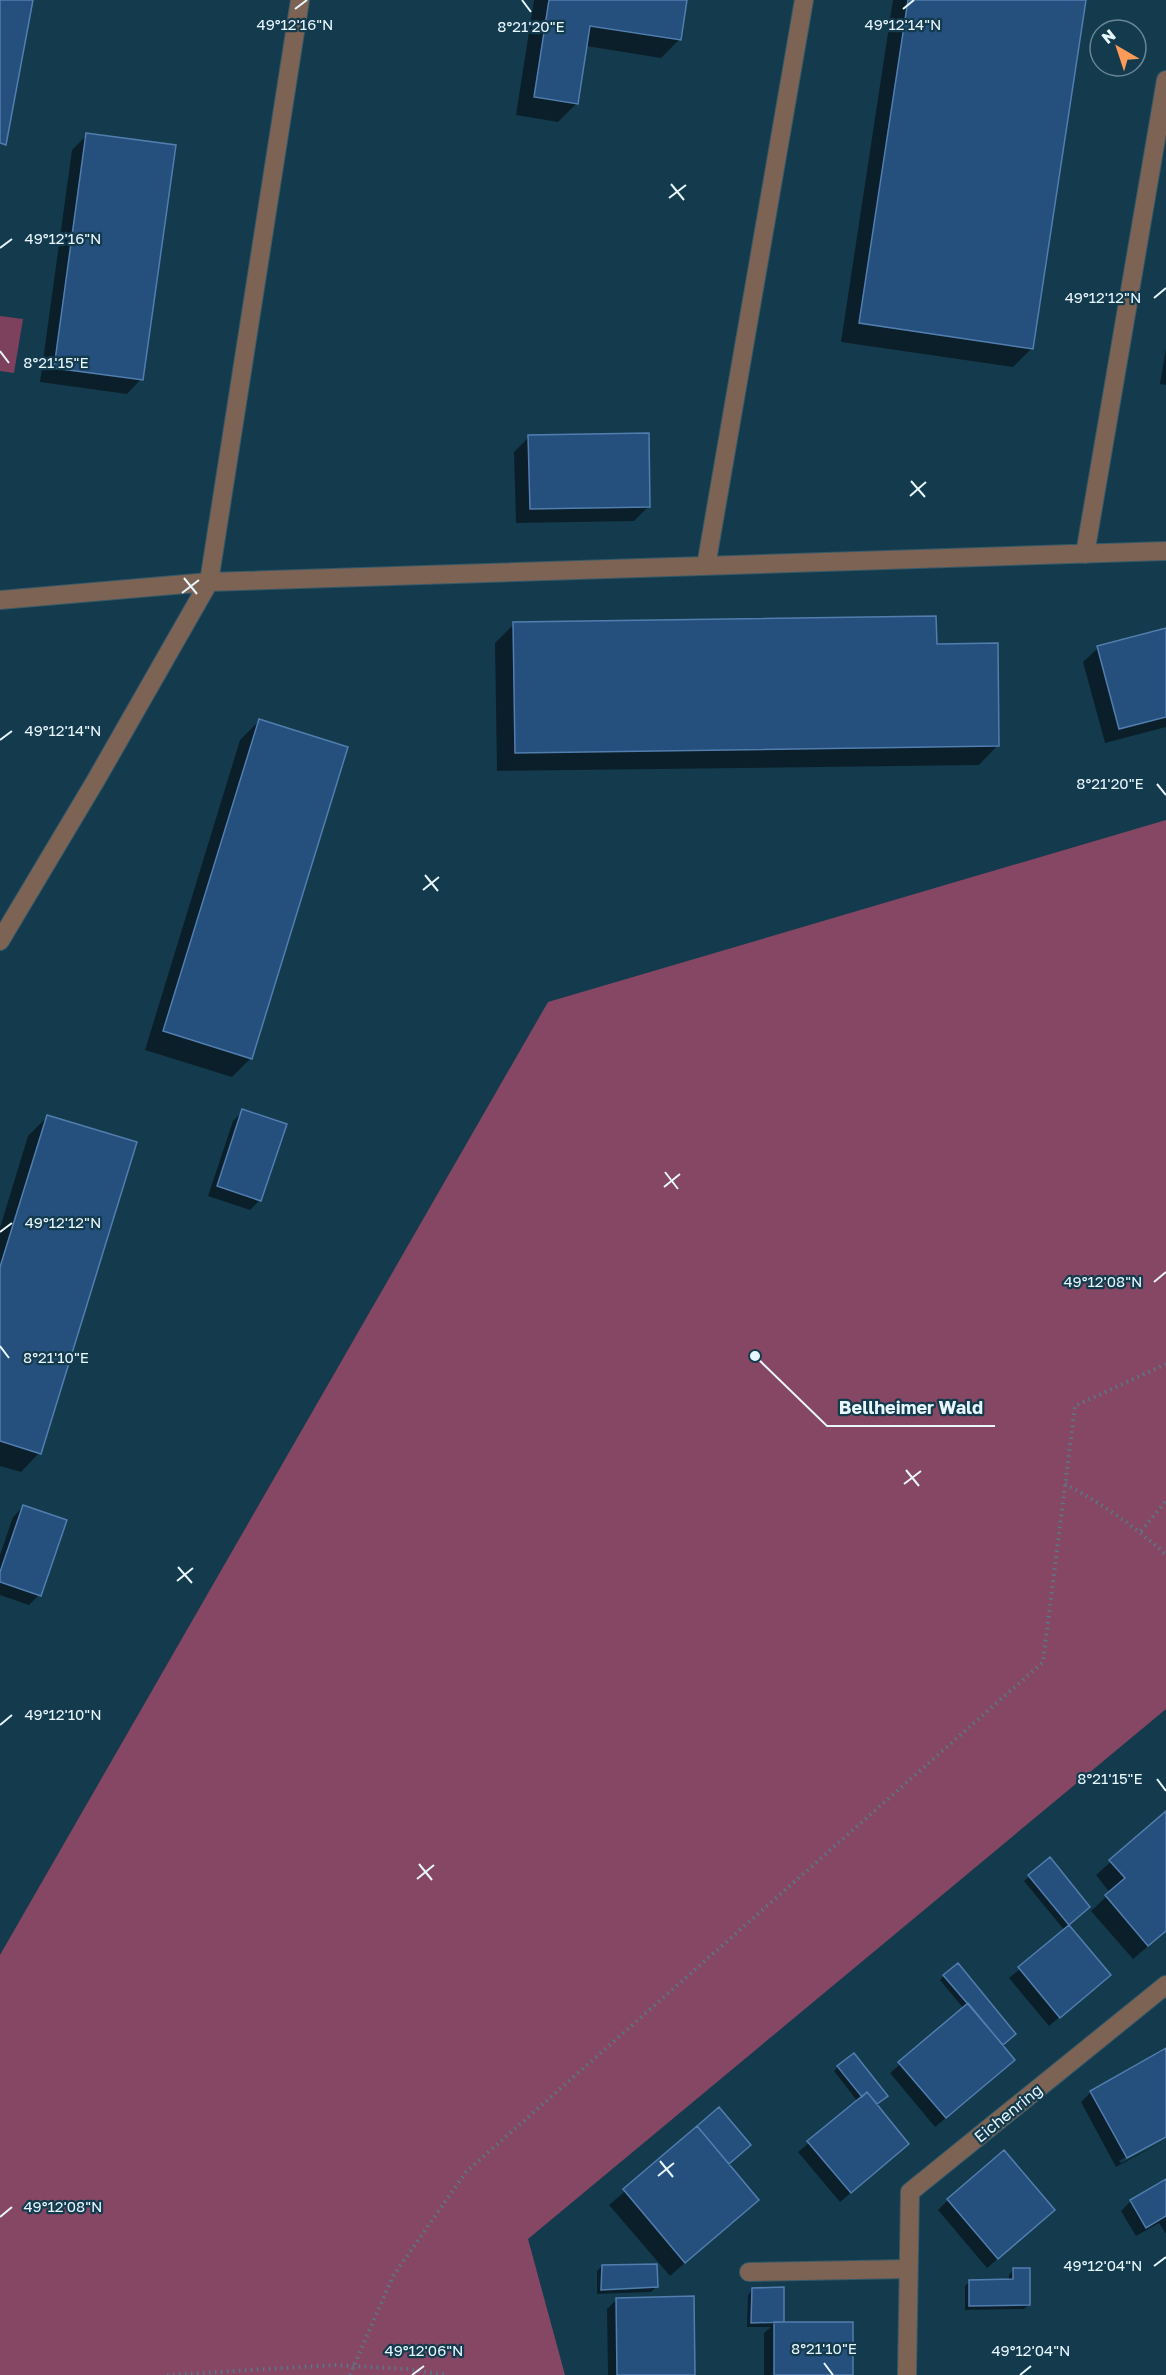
<svg xmlns="http://www.w3.org/2000/svg" width="1166" height="2375" viewBox="0 0 1166 2375" font-family="'Golos Text',sans-serif">
<style>
.green{fill:#7e415d}
.forest{fill:#864764}
.shadow{fill:#0007}
.building{fill:#254f7d;stroke:#527eaf;stroke-width:1.5}
.lines{fill:none;stroke-linecap:round;stroke-linejoin:round}
.lane-casing{stroke:#365969;stroke-width:20}
.street-casing{stroke:#365969;stroke-width:20}
.path{stroke:#597887;stroke-width:4;stroke-dasharray:1.5 4.5;stroke-linecap:butt}
.lane{stroke:#7c6353;stroke-width:18}
.street{stroke:#7c6353;stroke-width:18}
.ticks{fill:none;stroke:#e8f6fe;stroke-width:2}
.labels{text-anchor:middle;stroke-width:4.5;stroke-linejoin:round;paint-order:stroke}
.street-label{font-size:16px;fill:#e8f6fe;stroke:#143b4d}
.ticks-label{font-size:15px;text-anchor:middle;fill:#e8f6fe;stroke:#143b4d;stroke-width:4.5;stroke-linejoin:round;paint-order:stroke}
.leader{fill:none;stroke:#e8f6fe;stroke-width:2}
.callout-dot{fill:#e8f6fe;stroke:#143b4d;stroke-width:2}
.callout-label{font-size:18px;text-anchor:middle;font-weight:bold;fill:#e8f6fe;stroke:#143b4d;stroke-width:4.5;stroke-linejoin:round;paint-order:stroke}
</style>
<rect width="100%" height="100%" fill="#143b4d"/>
<path class="green" d="M 0,316 L 23,319 L 14,373 L 0,371 Z"/>
<path class="forest" d="M 1166,820 L 1166,1709 L 528,2239 L 565,2375 L 0,2375 L 0,1955 L 548,1002 Z"/>
<path class="shadow" d="M 534,0 L 686,0 L 680,39 L 661,58 L 586,46 L 577,103 L 558,122 L 516,115 Z
M 893,0 L 1084,0 L 1032,348 L 1013,367 L 841,342 Z
M 87,135 L 141,379 L 127,394 L 40,382 L 72,150 Z
M 1166,348 L 1166,385 L 1160,384 Z
M 529,437 L 649,506 L 634,521 L 516,523 L 514,452 Z
M 514,624 L 935,645 L 997,746 L 979,765 L 497,771 L 495,643 Z
M 1166,629 L 1166,727 L 1105,743 L 1083,662 L 1098,648 Z
M 259,721 L 251,1058 L 232,1077 L 145,1050 L 240,740 Z
M 243,1111 L 260,1200 L 250,1210 L 208,1196 L 233,1121 Z
M 47,1117 L 39,1453 L 21,1472 L 0,1466 L 0,1228 L 28,1136 Z
M 23,1507 L 39,1595 L 29,1605 L 0,1595 L 0,1555 L 13,1517 Z
M 1166,1813 L 1166,1931 L 1133,1959 L 1091,1911 L 1110,1893 L 1096,1875 Z
M 1050,1859 L 1088,1906 L 1067,1926 L 1109,1975 L 1049,2026 L 1009,1978 L 1065,1931 L 1024,1881 Z
M 944,1976 L 1009,2039 L 1001,2045 L 1004,2070 L 935,2127 L 890,2073 L 964,2009 L 940,1980 Z
M 1166,2050 L 1166,2135 L 1119,2161 L 1121,2163 L 1166,2140 L 1116,2167 L 1081,2102 L 1091,2092 Z
M 838,2067 L 881,2100 L 876,2105 L 897,2154 L 840,2202 L 798,2152 L 858,2102 L 834,2071 Z
M 719,2110 L 745,2150 L 727,2165 L 757,2200 L 670,2276 L 609,2205 Z
M 1166,2181 L 1166,2234 L 1159,2223 L 1136,2236 L 1121,2211 L 1131,2201 Z
M 948,2200 L 1043,2220 L 987,2268 L 938,2210 Z
M 602,2266 L 656,2287 L 651,2292 L 597,2294 L 597,2271 Z
M 1013,2270 L 1029,2304 L 1024,2309 L 965,2310 L 965,2286 L 969,2282 L 1009,2280 L 1009,2275 Z
M 752,2290 L 783,2323 L 852,2375 L 764,2375 L 764,2333 L 771,2327 L 747,2327 L 748,2295 Z
M 617,2299 L 694,2375 L 608,2375 L 607,2309 Z"/>
<path class="building" d="M 0,0 L 33,0 L 6,145 L 0,143 Z
M 549,0 L 687,0 L 681,40 L 590,26 L 578,104 L 534,97 Z
M 908,0 L 1086,0 L 1033,349 L 859,323 Z
M 86,133 L 176,145 L 143,380 L 54,368 Z
M 649,433 L 650,507 L 530,509 L 528,435 Z
M 936,616 L 937,644 L 998,643 L 999,746 L 515,753 L 513,622 Z
M 1166,628 L 1166,717 L 1119,729 L 1097,646 Z
M 259,719 L 348,747 L 252,1059 L 163,1031 Z
M 242,1109 L 287,1124 L 261,1201 L 217,1186 Z
M 47,1115 L 137,1142 L 41,1454 L 0,1441 L 0,1267 Z
M 23,1505 L 67,1520 L 41,1596 L 0,1582 L 0,1572 Z
M 1166,1811 L 1166,1931 L 1148,1946 L 1105,1895 L 1125,1878 L 1109,1860 Z
M 1050,1857 L 1090,1907 L 1069,1925 L 1028,1875 Z
M 1069,1925 L 1111,1975 L 1060,2018 L 1018,1967 Z
M 958,1963 L 1016,2034 L 1003,2045 L 943,1975 Z
M 968,2003 L 1015,2060 L 946,2118 L 898,2062 Z
M 1166,2048 L 1166,2137 L 1127,2158 L 1090,2091 Z
M 854,2053 L 888,2096 L 877,2104 L 867,2092 L 862,2097 L 837,2066 Z
M 867,2092 L 909,2144 L 851,2193 L 807,2141 Z
M 719,2107 L 751,2145 L 729,2164 L 697,2126 Z
M 697,2126 L 759,2200 L 685,2263 L 623,2189 Z
M 1004,2150 L 1055,2210 L 998,2259 L 947,2199 Z
M 1166,2179 L 1166,2216 L 1146,2228 L 1130,2200 Z
M 657,2264 L 658,2287 L 601,2290 L 602,2265 Z
M 1013,2268 L 1030,2268 L 1030,2305 L 969,2306 L 969,2280 L 1013,2279 Z
M 784,2287 L 784,2322 L 751,2323 L 752,2288 Z
M 694,2296 L 695,2375 L 617,2375 L 616,2298 Z
M 774,2322 L 853,2322 L 853,2375 L 774,2375 Z"/>
<g class="lines">
<g class="lane-casing">
<path id="lane" d="M 1085,554 L 1166,80
M 706,566 L 804,0
M 0,600 L 209,582 L 1166,551
M 0,941 L 96,780 L 209,582 L 300,0
M 749,2272 L 908,2269"/>
</g>
<g class="street-casing">
<path id="street" d="M 907,2375 L 910,2192 L 1166,1985"/>
</g>
<path class="path" d="M 1065,1484 C 1102,1504 1135,1526 1166,1555
M 1141,1531 L 1166,1501
M 167,2375 L 335,2365 L 408,2369 L 447,2375
M 350,2375 L 393,2276 L 466,2172 L 1043,1662 L 1075,1406 L 1166,1364"/>
<use href="#lane" class="lane"/>
<use href="#street" class="street"/>
</g>
<path class="ticks" d="M 522,0 L 531,12M 295,9 L 307,0M 903,9 L 914,0M 671,184 L 684,200M 669,198 L 686,185M 0,248 L 12,239M 1154,298 L 1166,288M 0,351 L 9,363M 911,481 L 925,497M 910,496 L 926,482M 184,578 L 197,594M 182,593 L 199,580M 0,740 L 12,731M 1157,784 L 1166,795M 425,875 L 438,891M 423,890 L 439,877M 665,1172 L 678,1189M 664,1187 L 680,1174M 0,1232 L 12,1223M 1154,1282 L 1166,1272M 0,1346 L 9,1358M 906,1470 L 919,1486M 904,1484 L 921,1471M 178,1567 L 192,1583M 177,1581 L 193,1568M 0,1725 L 12,1715M 1157,1779 L 1166,1791M 419,1864 L 432,1880M 417,1879 L 434,1865M 660,2161 L 673,2177M 658,2176 L 674,2163M 0,2217 L 12,2207M 1154,2266 L 1166,2257M 824,2363 L 833,2375M 412,2375 L 424,2366M 1020,2375 L 1031,2366"/>
<g class="labels">
<g class="street-label">
<text transform="translate(1008 2113) rotate(-39)" y="6">Eichenring</text>
</g>
</g>
<g class="ticks-label">
<text x="903" y="30">49°12'14"N</text>
<text x="295" y="30">49°12'16"N</text>
<text x="531" y="32">8°21'20"E</text>
<text x="63" y="244">49°12'16"N</text>
<text x="1103" y="303">49°12'12"N</text>
<text x="56" y="368">8°21'15"E</text>
<text x="63" y="736">49°12'14"N</text>
<text x="1110" y="789">8°21'20"E</text>
<text x="63" y="1228">49°12'12"N</text>
<text x="1103" y="1287">49°12'08"N</text>
<text x="56" y="1363">8°21'10"E</text>
<text x="63" y="1720">49°12'10"N</text>
<text x="1110" y="1784">8°21'15"E</text>
<text x="63" y="2212">49°12'08"N</text>
<text x="1103" y="2271">49°12'04"N</text>
<text x="824" y="2354">8°21'10"E</text>
<text x="424" y="2356">49°12'06"N</text>
<text x="1031" y="2356">49°12'04"N</text>
</g>
<path class="leader" d="M755 1356L827 1426H995"/>
<circle class="callout-dot" cx="755" cy="1356" r="6"/>
<g class="callout-label">
<text x="911" y="1414">Bellheimer Wald</text>
</g>
<g transform="translate(1118 48) rotate(321)"><circle r="28" fill="#143b4d" stroke="#698694" stroke-width="1.5"/>
<path d="M0-4.5L10 22L0 15L-10 22Z" fill="#ff9b59"/>
<text y="-9" font-size="16" font-weight="bold" text-anchor="middle" fill="#e8f6fe">N</text>
</g>
</svg>
